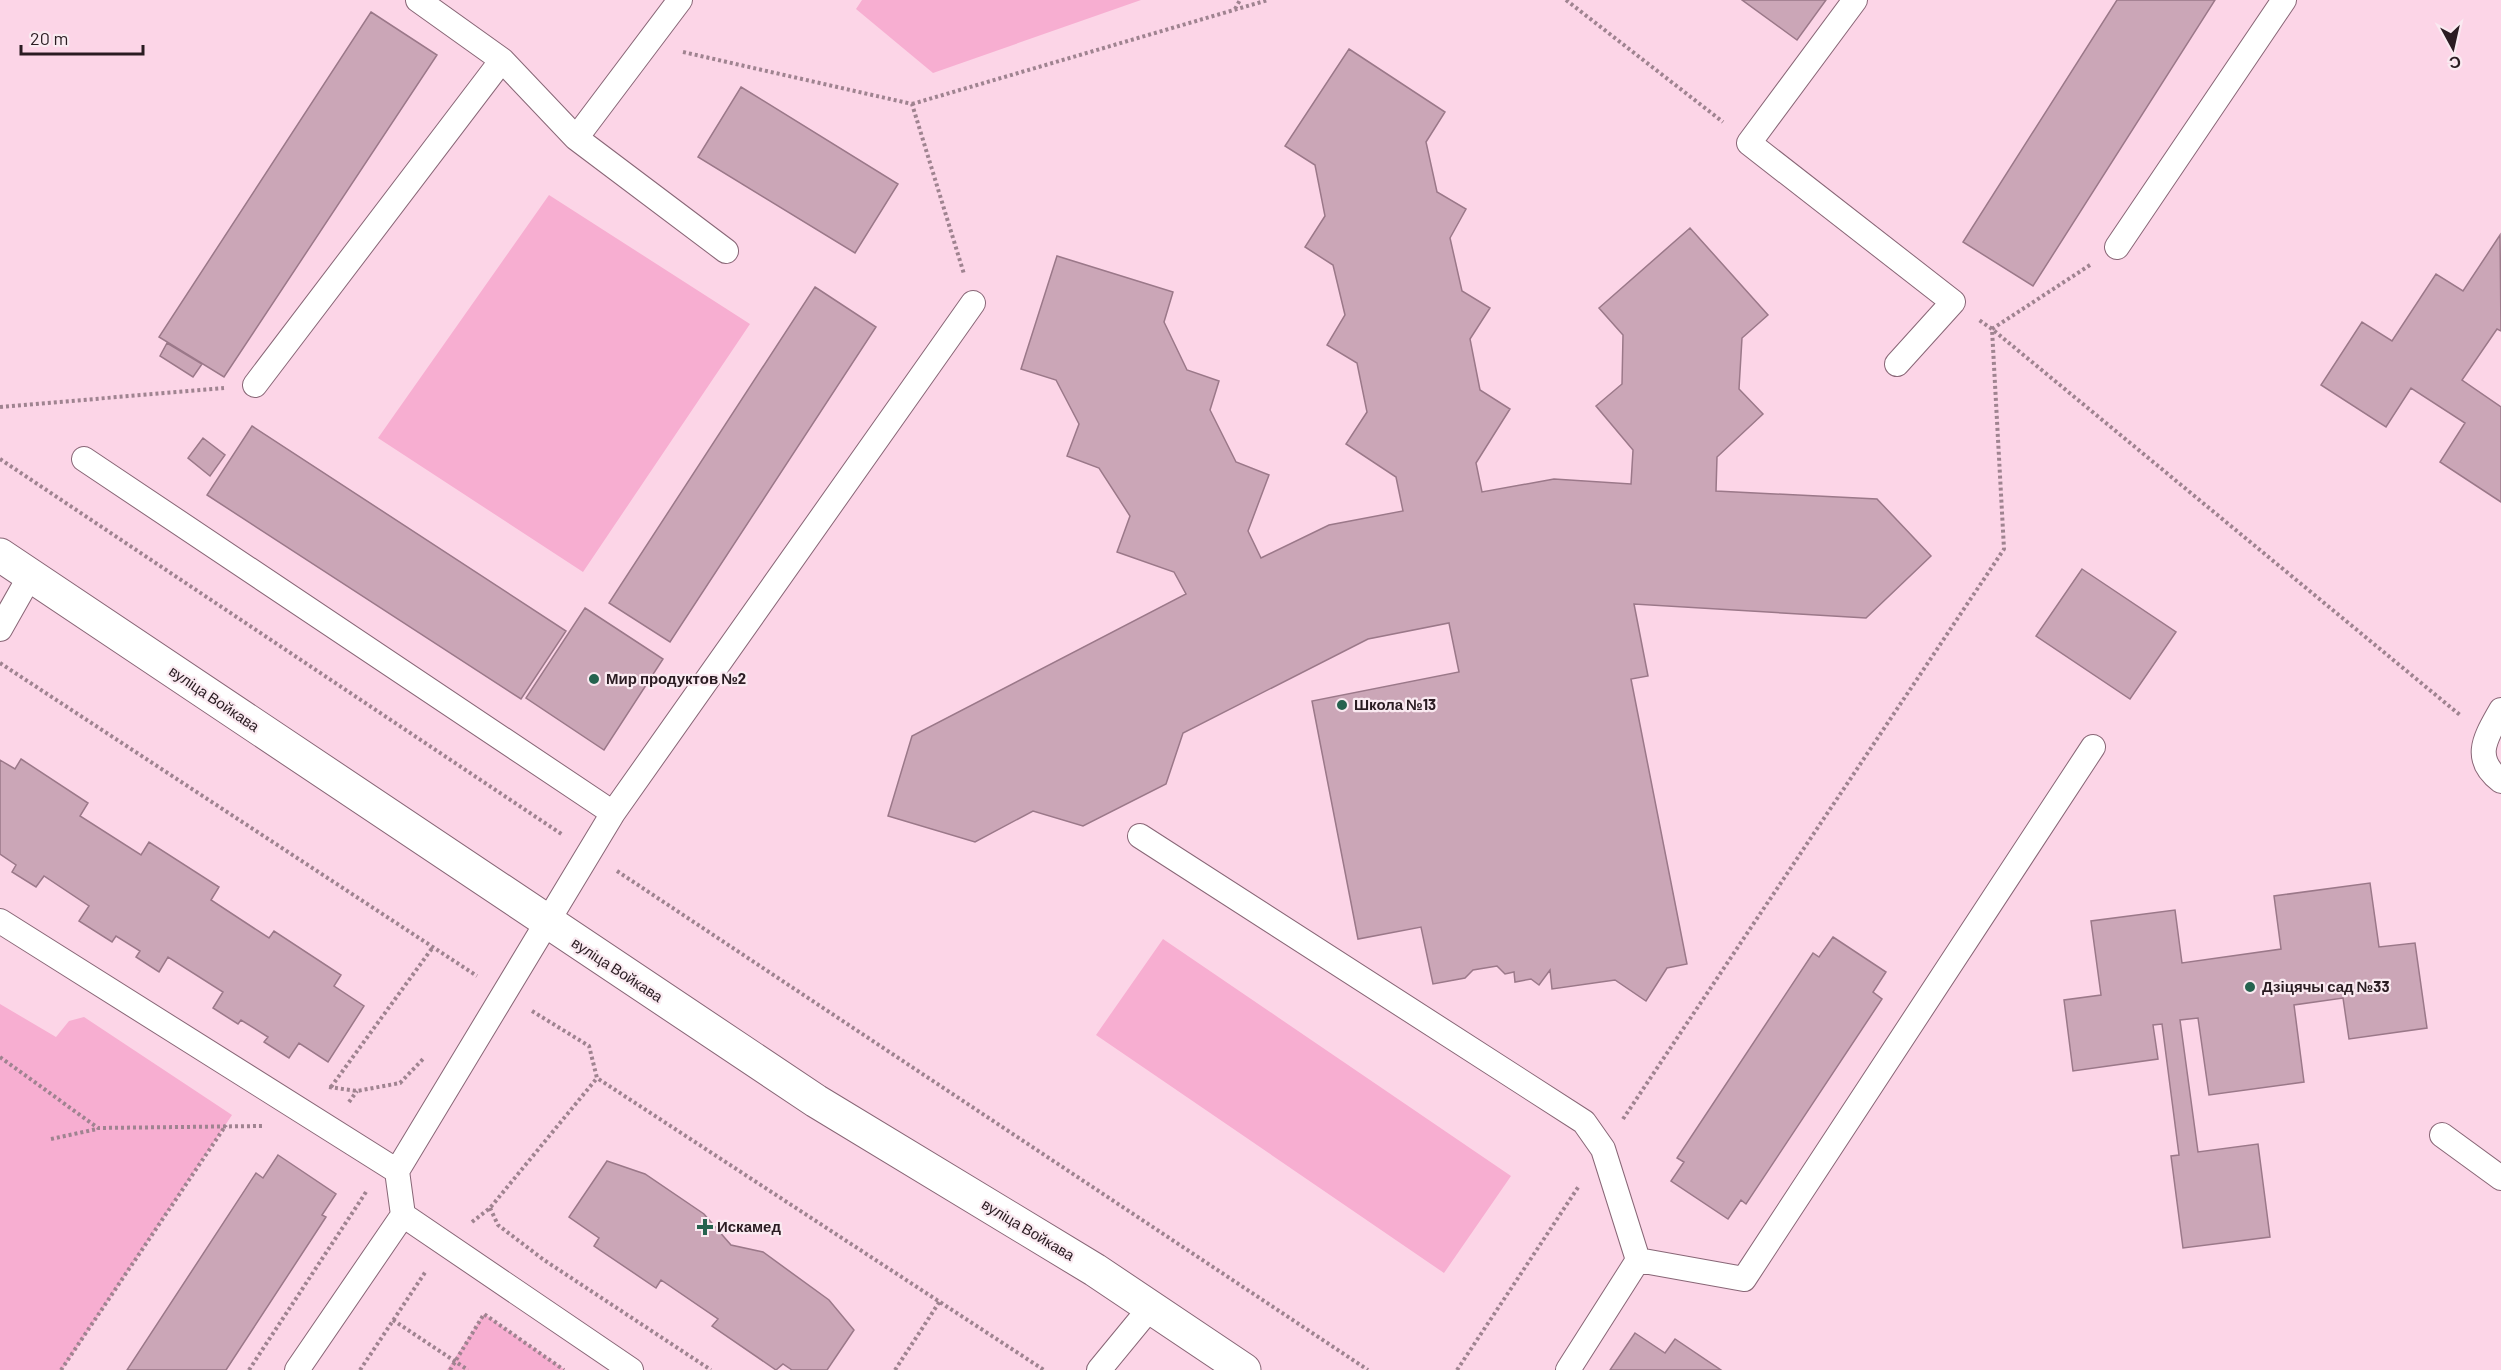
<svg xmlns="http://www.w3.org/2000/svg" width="2501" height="1370" viewBox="0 0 2501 1370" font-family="Barlow,sans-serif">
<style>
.green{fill:#f7aed1}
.building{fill:#cba6b7;stroke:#9b7889;stroke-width:1.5}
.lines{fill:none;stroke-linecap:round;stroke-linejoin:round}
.service-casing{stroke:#886676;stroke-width:26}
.secondary-casing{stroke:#886676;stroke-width:35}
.path{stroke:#9f8390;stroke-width:4;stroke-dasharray:3 3;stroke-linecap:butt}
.service{stroke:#fff;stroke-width:24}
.secondary{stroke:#fff;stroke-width:33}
.poi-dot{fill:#25634f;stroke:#faeaf1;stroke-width:2}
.labels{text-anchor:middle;stroke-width:4.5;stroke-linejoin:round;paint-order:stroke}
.poi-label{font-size:15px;font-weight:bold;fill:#2a1c22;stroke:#faeaf1;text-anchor:start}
.street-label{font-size:15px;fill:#2a1c22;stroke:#faeaf1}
</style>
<rect width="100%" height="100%" fill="#fcd5e7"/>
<path class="green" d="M 862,0 L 1141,0 L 933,73 L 856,9 Z
M 549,195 L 750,324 L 583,572 L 378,438 Z
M 1163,939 L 1511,1176 L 1444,1273 L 1096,1035 Z
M 0,1004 L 56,1037 L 69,1021 L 84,1017 L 232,1115 L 62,1370 L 0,1370 Z
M 484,1314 L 565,1370 L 447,1370 Z"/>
<path class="building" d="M 1742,0 L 1826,0 L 1797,40 Z
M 2117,0 L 2215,0 L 2033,286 L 1963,242 Z
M 371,12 L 437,55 L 224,377 L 159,337 Z
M 1349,49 L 1445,112 L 1426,142 L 1437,192 L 1466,209 L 1450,238 L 1462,291 L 1490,308 L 1470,339 L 1480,390 L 1510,409 L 1476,463 L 1482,492 L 1554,479 L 1631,484 L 1633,450 L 1596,406 L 1622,384 L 1623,335 L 1599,308 L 1690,228 L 1768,315 L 1742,338 L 1739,389 L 1763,414 L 1717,457 L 1716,491 L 1877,499 L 1931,556 L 1866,618 L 1634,604 L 1648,676 L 1631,679 L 1687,964 L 1667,968 L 1646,1001 L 1615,980 L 1552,989 L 1550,970 L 1539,985 L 1531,979 L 1515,982 L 1514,972 L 1505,974 L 1497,966 L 1473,970 L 1465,978 L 1433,984 L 1421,927 L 1358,939 L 1312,701 L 1459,672 L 1449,623 L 1368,639 L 1183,733 L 1166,784 L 1083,826 L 1033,811 L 975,842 L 888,816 L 912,736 L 1186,594 L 1174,572 L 1117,552 L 1130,516 L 1099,468 L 1067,456 L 1079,424 L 1056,380 L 1021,369 L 1057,256 L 1173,292 L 1164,322 L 1187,370 L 1219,381 L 1210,410 L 1236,462 L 1269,475 L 1248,531 L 1261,558 L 1329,525 L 1403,511 L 1396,477 L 1346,444 L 1367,412 L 1357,363 L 1327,345 L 1345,315 L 1333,265 L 1305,247 L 1325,216 L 1315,165 L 1285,146 Z
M 741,87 L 898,184 L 855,253 L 698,157 Z
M 2500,235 L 2501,331 L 2497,329 L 2462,380 L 2501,407 L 2501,502 L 2440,462 L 2465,423 L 2411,388 L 2386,427 L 2321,385 L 2362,322 L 2392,341 L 2436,274 L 2463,291 Z
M 815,287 L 876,327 L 670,642 L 609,603 Z
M 167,343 L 202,364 L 193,377 L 160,356 Z
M 252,426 L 566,631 L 521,699 L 207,495 Z
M 203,438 L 225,455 L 210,476 L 188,458 Z
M 2082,569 L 2176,632 L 2130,699 L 2036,636 Z
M 585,608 L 663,659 L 604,750 L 526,698 Z
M 21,759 L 88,803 L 80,816 L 141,855 L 149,842 L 219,887 L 211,900 L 269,938 L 274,931 L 341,975 L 334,986 L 364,1006 L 328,1062 L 299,1043 L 289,1058 L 264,1042 L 268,1037 L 241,1020 L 238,1024 L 213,1008 L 223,992 L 168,957 L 159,972 L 136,957 L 140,951 L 116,936 L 112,942 L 79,921 L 89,906 L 44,876 L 36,887 L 12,872 L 16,865 L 0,854 L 0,760 L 15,769 Z
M 2370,883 L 2379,947 L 2415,943 L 2427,1028 L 2349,1039 L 2343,998 L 2294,1005 L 2304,1082 L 2209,1095 L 2198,1018 L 2180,1020 L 2198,1152 L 2258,1144 L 2270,1237 L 2183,1248 L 2171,1156 L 2179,1155 L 2162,1024 L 2153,1025 L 2158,1059 L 2073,1071 L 2064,1000 L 2101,995 L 2091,921 L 2175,910 L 2182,963 L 2281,949 L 2274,896 Z
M 1833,937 L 1886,972 L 1873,992 L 1882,999 L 1746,1204 L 1741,1200 L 1728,1219 L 1671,1181 L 1684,1162 L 1677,1158 L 1813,953 L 1819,957 Z
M 278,1155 L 336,1194 L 322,1215 L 326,1217 L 226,1370 L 127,1370 L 256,1173 L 263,1178 Z
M 607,1161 L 645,1174 L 704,1214 L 731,1245 L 763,1252 L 829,1300 L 854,1330 L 827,1370 L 792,1370 L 783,1364 L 776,1370 L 712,1326 L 718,1319 L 661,1280 L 656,1288 L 594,1246 L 599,1238 L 569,1217 Z
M 1635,1333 L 1665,1353 L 1675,1339 L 1721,1370 L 1610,1370 Z"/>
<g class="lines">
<g class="service-casing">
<path id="service" d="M 418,0 L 502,60 L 576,138 L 680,0
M 1855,0 L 1749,143 L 1953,302 L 1897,364
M 576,138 L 726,251
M 2117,247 L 2284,0
M 255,385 L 502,60
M 84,459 L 613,813
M 0,629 L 30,576
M 2501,710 C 2486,737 2471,758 2501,781
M 1140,836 L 1584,1122 L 1603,1149 L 1638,1260
M 0,921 L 397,1171
M 2442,1135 L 2501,1178
M 297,1370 L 403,1215
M 631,1370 L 403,1215 L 397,1171 L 613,813 L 973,303
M 1099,1370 L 1150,1308
M 1568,1370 L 1638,1260 L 1744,1279 L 2093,747"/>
</g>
<g class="secondary-casing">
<path id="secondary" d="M 0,555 L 816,1101 L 1095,1270 L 1244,1370"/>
</g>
<path class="path" d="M 1566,0 L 1723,122
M 1235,9 L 1240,0
M 683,52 L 912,104 L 964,274
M 912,104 L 1268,0
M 2090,265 L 1992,329 L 2460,715
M 0,407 L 224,388
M 0,459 L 563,835
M 0,663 L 477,976
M 617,871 L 1368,1370
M 532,1011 L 589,1046 L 597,1078 L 1044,1370
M 0,1057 L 98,1128 L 262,1126
M 329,1087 L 357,1091 L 400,1083 L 424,1058
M 331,1087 L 433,947
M 349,1102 L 357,1091
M 1623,1119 L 2004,549 L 1992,329 L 1979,320
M 51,1139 L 97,1129
M 490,1208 L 498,1225 L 544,1260 L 711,1370
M 472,1222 L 490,1208 L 597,1078
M 393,1320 L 468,1370
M 61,1370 L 226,1125
M 249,1370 L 366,1192
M 360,1370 L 426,1271
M 450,1370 L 484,1314 L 564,1370
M 895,1370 L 940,1301
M 1457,1370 L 1579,1186"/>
<use href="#service" class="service"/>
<use href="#secondary" class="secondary"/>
</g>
<g class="poi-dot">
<circle cx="594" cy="679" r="6"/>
<circle cx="1342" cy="705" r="6"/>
<circle cx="2250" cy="987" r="6"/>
<path d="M702 1218h6v6h6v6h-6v6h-6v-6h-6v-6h6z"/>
</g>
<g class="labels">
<g class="poi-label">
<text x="606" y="684">Мир продуктов №2</text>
<text x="1354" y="710">Школа №13</text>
<text x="2262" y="992">Дзіцячы сад №33</text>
<text x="717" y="1232">Искамед</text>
</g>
<g class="street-label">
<text transform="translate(214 699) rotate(34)" y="5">вуліца Войкава</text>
<text transform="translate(617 970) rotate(33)" y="5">вуліца Войкава</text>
<text transform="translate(1028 1230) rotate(31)" y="5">вуліца Войкава</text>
</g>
</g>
<g transform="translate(2453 48) rotate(172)" stroke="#faeaf1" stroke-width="4.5" paint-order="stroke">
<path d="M0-4.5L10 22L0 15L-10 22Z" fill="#2a1c22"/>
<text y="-9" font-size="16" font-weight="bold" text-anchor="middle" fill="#2a1c22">С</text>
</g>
<path d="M21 45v9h122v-9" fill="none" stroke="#2a1c22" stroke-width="3"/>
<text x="30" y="45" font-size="18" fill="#2a1c22" stroke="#faeaf1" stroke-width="4.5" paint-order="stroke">20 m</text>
</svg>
